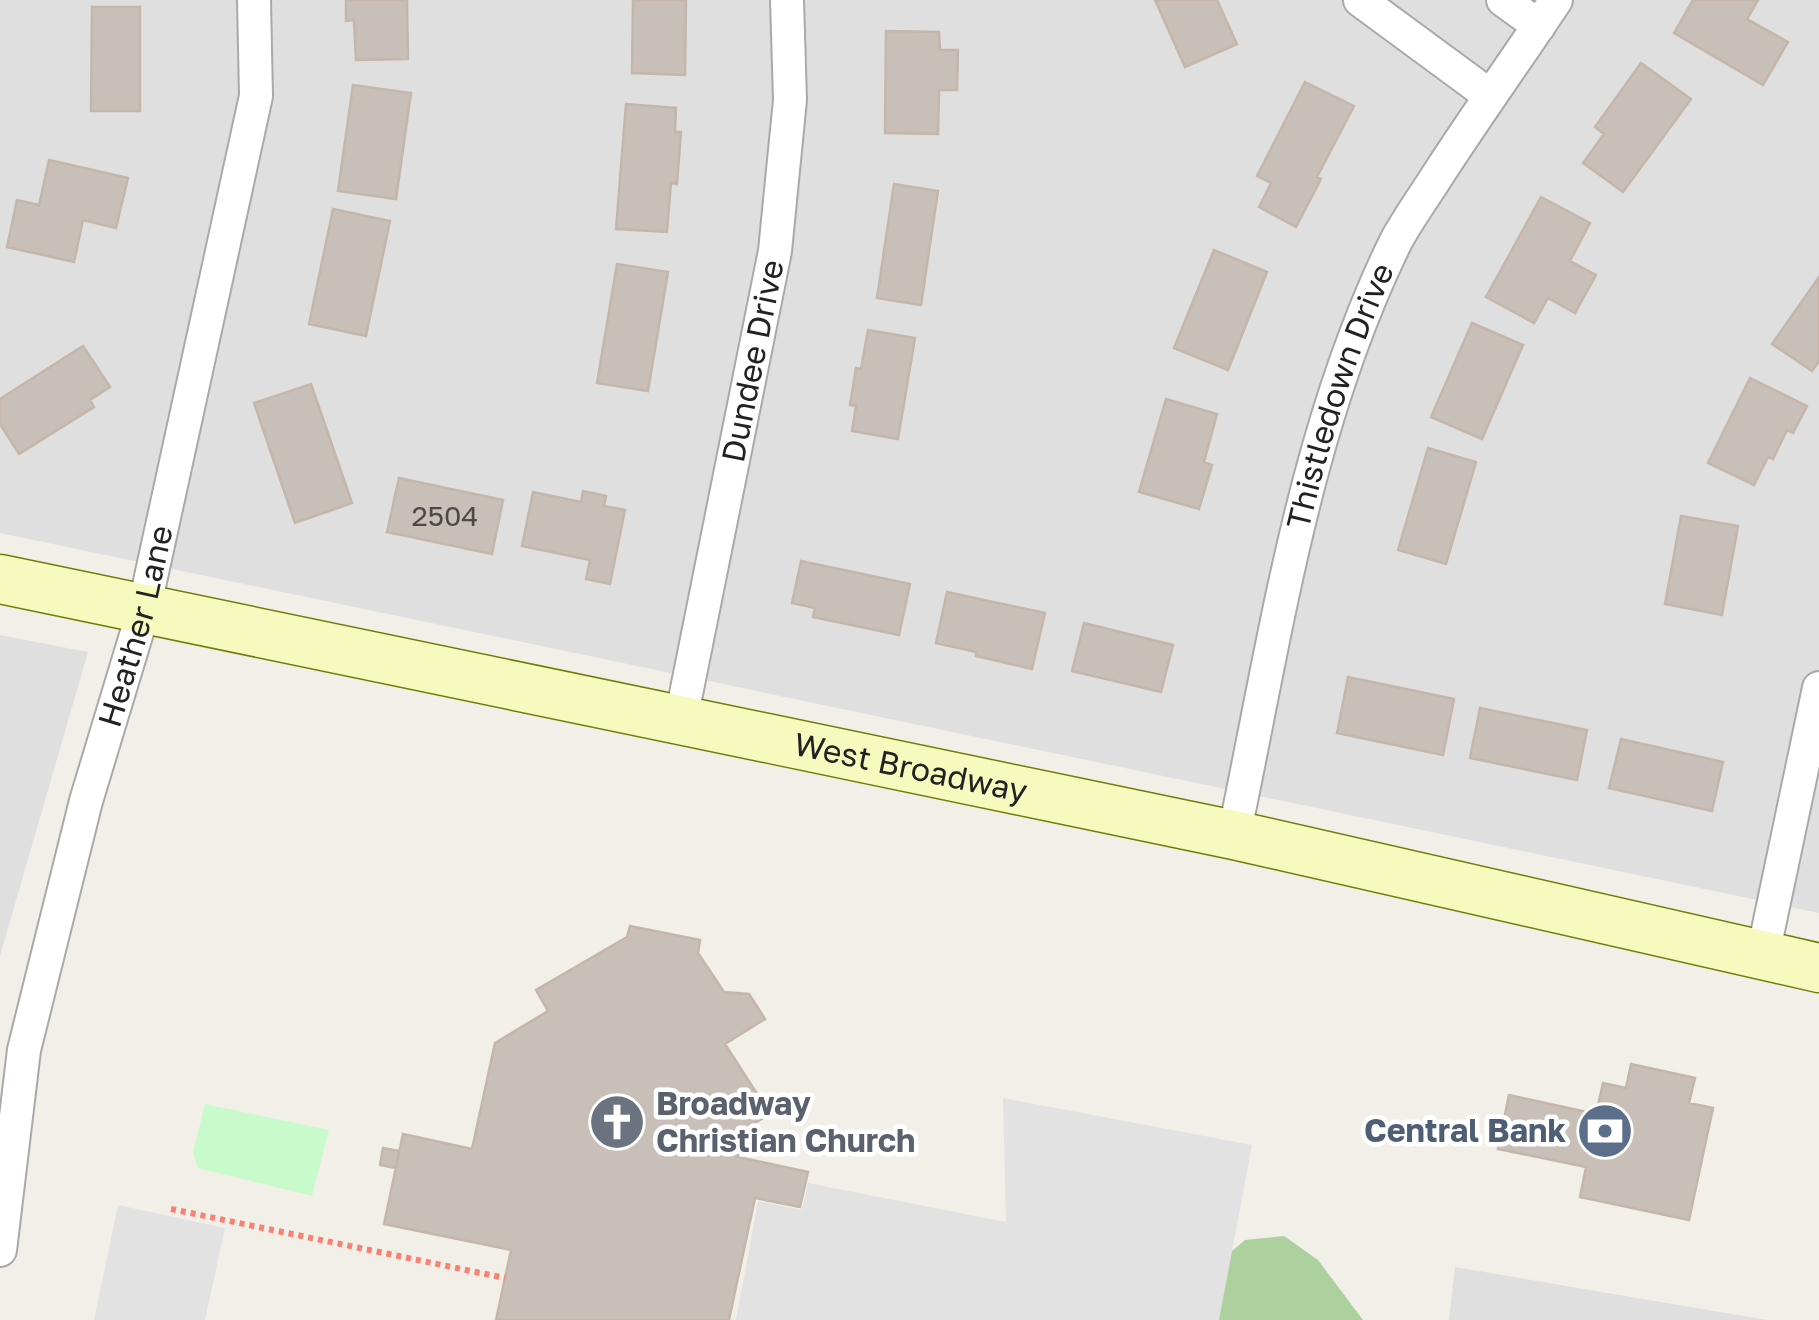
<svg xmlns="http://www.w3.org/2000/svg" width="1819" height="1320" viewBox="0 0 1819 1320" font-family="'Golos Text',sans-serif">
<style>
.residential{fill:#e0dfdf}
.forest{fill:#add19e}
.park{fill:#c8facc}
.parking{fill:#e2e2e2}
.building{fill:#c7bfb8;stroke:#c4b6ab;stroke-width:2.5}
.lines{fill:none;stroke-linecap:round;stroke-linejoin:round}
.street-casing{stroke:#a9a9a9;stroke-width:36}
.secondary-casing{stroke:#707d05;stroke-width:51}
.path{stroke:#fa8072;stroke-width:6;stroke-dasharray:5 5;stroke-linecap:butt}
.street{stroke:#fff;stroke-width:32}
.secondary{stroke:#f7fabf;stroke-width:48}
.labels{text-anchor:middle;stroke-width:9;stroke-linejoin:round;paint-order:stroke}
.number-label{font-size:28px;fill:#4b4948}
.street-label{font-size:32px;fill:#222;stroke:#fff}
.worship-label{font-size:32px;font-weight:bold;fill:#5b616d;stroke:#fff;text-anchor:start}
.service-label{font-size:32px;font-weight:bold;fill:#4e5e75;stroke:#fff;text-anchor:end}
</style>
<rect width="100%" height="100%" fill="#f2efe9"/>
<path class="residential" d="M 0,0 L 1819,0 L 1819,913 L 0,533 Z
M 0,635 L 88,652 L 0,956 Z
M 1455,1267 L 1767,1320 L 1449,1320 Z"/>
<path class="forest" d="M 1284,1236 L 1318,1260 L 1363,1320 L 1211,1320 L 1218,1263 L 1245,1240 Z"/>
<path class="park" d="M 205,1104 L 329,1130 L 312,1196 L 198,1168 L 193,1153 Z"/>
<path class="parking" d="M 1003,1098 L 1252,1145 L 1219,1320 L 736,1320 L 758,1201 L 802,1210 L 808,1183 L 1006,1222 Z
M 118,1205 L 225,1228 L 205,1320 L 94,1320 Z"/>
<path class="building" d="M 346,0 L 407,0 L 408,59 L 356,60 L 354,20 L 346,21 Z
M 633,0 L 686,0 L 685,75 L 632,73 Z
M 1155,0 L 1217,0 L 1237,44 L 1185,67 Z
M 1693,0 L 1758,0 L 1747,19 L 1788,42 L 1763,85 L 1674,33 Z
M 92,7 L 140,7 L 140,111 L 91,111 Z
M 886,31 L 939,32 L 940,50 L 958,50 L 957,90 L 939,90 L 938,134 L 885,133 Z
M 1641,63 L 1691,99 L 1623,192 L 1583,163 L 1604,134 L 1595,127 Z
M 1305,82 L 1354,106 L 1317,177 L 1321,179 L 1296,227 L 1259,207 L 1271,183 L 1257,176 Z
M 353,85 L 411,93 L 396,199 L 338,191 Z
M 626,104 L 676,108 L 675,132 L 681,132 L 677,184 L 671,183 L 667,232 L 616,229 Z
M 49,160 L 128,178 L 116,228 L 83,220 L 74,262 L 7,247 L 17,200 L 39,205 Z
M 894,184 L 938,191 L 921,305 L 877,298 Z
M 1541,197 L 1590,223 L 1570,261 L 1596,275 L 1575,313 L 1548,298 L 1534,323 L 1486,297 Z
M 333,209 L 390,221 L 366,336 L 309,324 Z
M 1214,250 L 1267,272 L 1228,370 L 1174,348 Z
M 617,264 L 668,272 L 648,391 L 597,383 Z
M 1819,277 L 1819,361 L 1812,371 L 1772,344 Z
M 1472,323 L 1523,345 L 1482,439 L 1431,417 Z
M 868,330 L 915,338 L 898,439 L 852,431 L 856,406 L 850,405 L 856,368 L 861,369 Z
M 83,346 L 110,387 L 90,400 L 94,407 L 19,454 L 0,424 L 0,399 Z
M 1750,378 L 1807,406 L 1793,433 L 1787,430 L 1773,459 L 1768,457 L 1754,485 L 1708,463 Z
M 311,384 L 352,503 L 295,523 L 254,403 Z
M 1166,399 L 1217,414 L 1204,462 L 1212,465 L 1199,509 L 1139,492 Z
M 1428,448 L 1476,462 L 1446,564 L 1398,550 Z
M 399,478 L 503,500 L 492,554 L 387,532 Z
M 583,491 L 606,496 L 604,506 L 625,510 L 610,584 L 586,579 L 590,560 L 522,546 L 533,492 L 581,502 Z
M 1681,516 L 1738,526 L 1722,615 L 1665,604 Z
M 801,561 L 910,584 L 899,635 L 813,617 L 815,608 L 792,603 Z
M 947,592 L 1045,613 L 1032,669 L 976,656 L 976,652 L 936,643 Z
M 1084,623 L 1173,645 L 1161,692 L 1072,671 Z
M 1348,677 L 1454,699 L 1443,755 L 1337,733 Z
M 1480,708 L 1587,730 L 1577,780 L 1470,758 Z
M 1621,739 L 1723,762 L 1712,811 L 1609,788 Z
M 630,926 L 700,940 L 698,953 L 724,992 L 749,994 L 765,1019 L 725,1044 L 770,1114 L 743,1130 L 738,1157 L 808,1172 L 800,1207 L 755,1198 L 729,1320 L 496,1320 L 511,1250 L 384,1224 L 403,1134 L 472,1149 L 495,1043 L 548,1011 L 536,990 L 627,937 Z
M 1631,1064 L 1695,1078 L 1689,1103 L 1713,1108 L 1689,1220 L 1580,1197 L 1586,1167 L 1498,1149 L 1509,1095 L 1596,1114 L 1603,1083 L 1626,1088 Z
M 383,1148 L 399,1151 L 396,1168 L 380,1165 Z"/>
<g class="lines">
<g class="street-casing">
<g id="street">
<path d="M 1360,0 L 1489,95"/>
<path d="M 1503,0 L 1539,26"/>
<path id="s1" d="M 681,719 L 775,251 L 790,100 L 787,0"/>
<path id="s2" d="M 1234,835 C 1276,635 1305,426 1396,241 C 1409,217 1426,194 1441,170 C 1478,113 1518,57 1556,0"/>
<path d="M 1763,954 L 1819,688"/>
<path id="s3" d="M 0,1250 L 24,1050 L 86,801 L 144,609 L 256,96 L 254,0"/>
</g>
</g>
<g class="secondary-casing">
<g id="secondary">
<path id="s4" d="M 0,579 L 1234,835 L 1819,968"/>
</g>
</g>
<path class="path" d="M 171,1209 L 505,1278"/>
<use href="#street" class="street"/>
<use href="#secondary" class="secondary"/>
</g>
<defs>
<g id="church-disc" transform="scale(2.875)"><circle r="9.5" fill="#6b7280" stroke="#fff"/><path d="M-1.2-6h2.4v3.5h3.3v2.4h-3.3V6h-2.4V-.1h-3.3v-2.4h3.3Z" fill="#fff"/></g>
<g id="bank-disc" transform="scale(2.875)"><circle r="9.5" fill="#5c6f8a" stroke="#fff"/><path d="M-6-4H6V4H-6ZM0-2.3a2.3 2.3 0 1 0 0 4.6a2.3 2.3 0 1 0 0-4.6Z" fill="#fff"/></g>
</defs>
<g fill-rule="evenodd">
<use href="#church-disc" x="617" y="1122"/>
<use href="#bank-disc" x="1605" y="1131"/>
</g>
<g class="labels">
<g class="number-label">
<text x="445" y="526">2504</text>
</g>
<g class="street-label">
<text dy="11" stroke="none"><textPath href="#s1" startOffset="365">Dundee Drive</textPath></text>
<text dy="11" stroke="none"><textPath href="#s2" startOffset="452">Thistledown Drive</textPath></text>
<text dy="11" stroke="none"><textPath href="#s3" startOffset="640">Heather Lane</textPath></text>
<text dy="11" stroke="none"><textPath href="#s4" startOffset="930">West Broadway</textPath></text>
</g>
<g class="worship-label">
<text x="656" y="1115">Broadway<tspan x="656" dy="37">Christian Church</tspan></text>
</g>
<g class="service-label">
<text x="1566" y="1142">Central Bank</text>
</g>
</g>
</svg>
